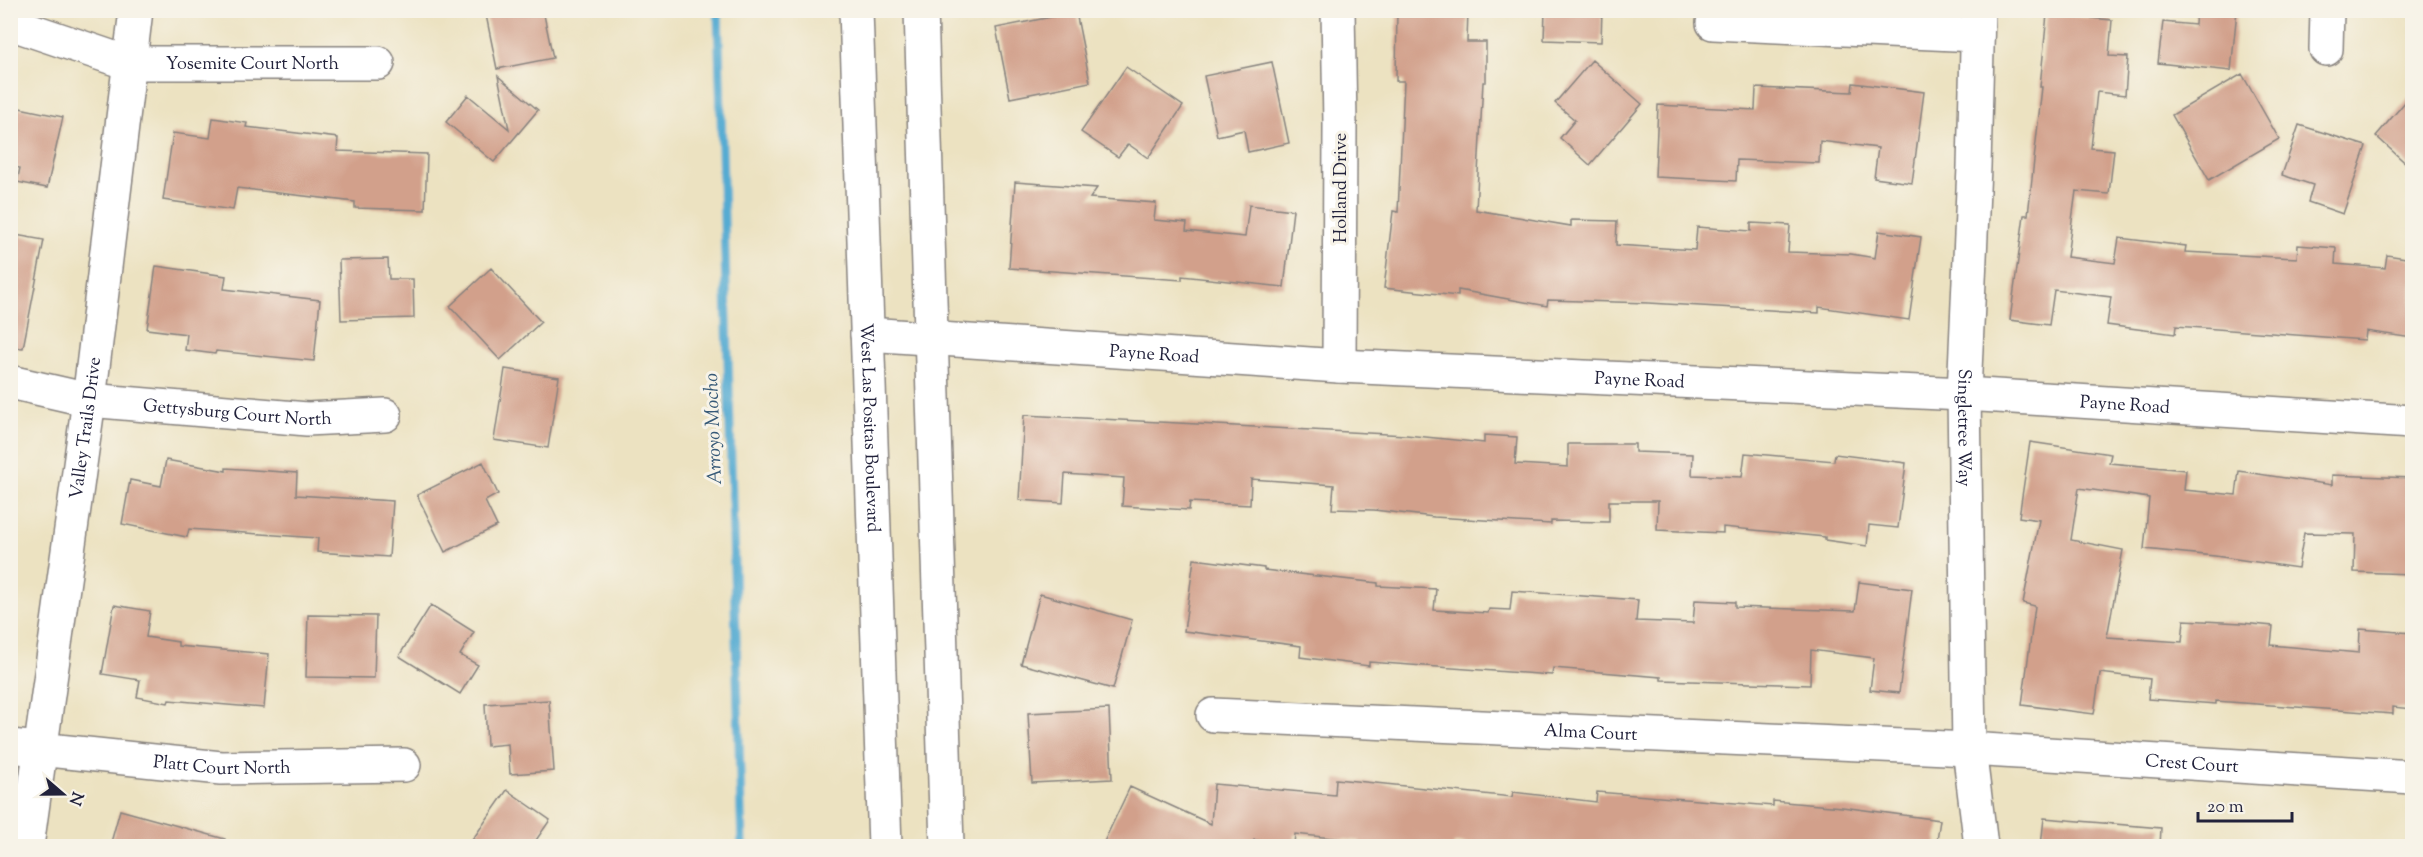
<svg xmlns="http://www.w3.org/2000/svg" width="2423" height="857" viewBox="0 0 2423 857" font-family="'Sorts Mill Goudy',serif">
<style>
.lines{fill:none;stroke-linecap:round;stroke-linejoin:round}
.stream{stroke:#55abd2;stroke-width:9}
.building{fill:#d2a08b}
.minor-casing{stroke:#87827e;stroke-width:36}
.major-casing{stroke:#87827e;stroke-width:36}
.minor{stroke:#fff;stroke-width:33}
.major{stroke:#fff;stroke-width:33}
.labels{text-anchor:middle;stroke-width:6;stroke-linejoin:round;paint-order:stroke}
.street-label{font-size:18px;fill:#22223b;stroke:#f7f3e8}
.water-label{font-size:20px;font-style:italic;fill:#365977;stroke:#f7f3e8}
</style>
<rect width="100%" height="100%" fill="#f7f3e8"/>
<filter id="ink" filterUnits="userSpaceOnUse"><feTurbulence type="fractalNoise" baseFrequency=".0167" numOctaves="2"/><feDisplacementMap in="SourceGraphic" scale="12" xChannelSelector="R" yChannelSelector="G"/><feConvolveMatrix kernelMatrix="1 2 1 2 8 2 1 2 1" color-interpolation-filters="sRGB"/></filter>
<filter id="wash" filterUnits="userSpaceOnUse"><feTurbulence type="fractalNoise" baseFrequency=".008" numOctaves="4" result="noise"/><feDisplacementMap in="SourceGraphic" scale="24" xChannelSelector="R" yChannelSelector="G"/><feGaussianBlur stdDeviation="1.35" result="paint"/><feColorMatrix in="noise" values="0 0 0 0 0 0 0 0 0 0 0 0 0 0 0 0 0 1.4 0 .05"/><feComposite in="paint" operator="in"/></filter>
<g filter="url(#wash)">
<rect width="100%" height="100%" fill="#ece2c1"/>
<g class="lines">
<path class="stream" d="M 718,10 L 742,846"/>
</g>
<g id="blocks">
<path class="building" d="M 485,10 L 543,10 L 553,58 L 497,69 Z
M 1397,10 L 1468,10 L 1467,42 L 1486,42 L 1486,82 L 1483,82 L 1476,210 L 1571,226 L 1571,220 L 1617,221 L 1616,245 L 1695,250 L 1697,227 L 1751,231 L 1751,223 L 1790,225 L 1788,252 L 1851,254 L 1875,258 L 1879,231 L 1921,237 L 1909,320 L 1819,307 L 1819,313 L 1649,303 L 1548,300 L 1547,306 L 1458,290 L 1458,296 L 1384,288 L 1393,211 L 1398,212 L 1404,81 L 1396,81 Z
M 1545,10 L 1602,10 L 1601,42 L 1544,40 Z
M 2196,10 L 2237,10 L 2231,71 L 2158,63 L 2163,22 L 2195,25 Z
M 1076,12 L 1090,82 L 1010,98 L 996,28 Z
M 2047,14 L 2112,20 L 2109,56 L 2128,57 L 2125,95 L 2097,92 L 2091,148 L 2114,150 L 2109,194 L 2076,191 L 2067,257 L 2115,263 L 2119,238 L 2186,246 L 2185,252 L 2297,258 L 2298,245 L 2336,248 L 2335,264 L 2385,268 L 2387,255 L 2412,259 L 2412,338 L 2366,331 L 2365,340 L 2176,326 L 2175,334 L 2107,325 L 2111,297 L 2054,290 L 2049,325 L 2010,320 L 2024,215 L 2028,215 L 2042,87 L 2040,87 Z
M 1592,60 L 1642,104 L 1590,165 L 1560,138 L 1575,120 L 1555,103 Z
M 1272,62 L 1289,143 L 1248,152 L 1244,130 L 1217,136 L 1204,76 Z
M 1126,67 L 1183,106 L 1148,158 L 1128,144 L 1118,157 L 1081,132 Z
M 2242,74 L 2279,139 L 2209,180 L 2172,115 Z
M 498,76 L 538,110 L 494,162 L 446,122 L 468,95 L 509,129 Z
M 1853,83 L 1924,92 L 1912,183 L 1874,178 L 1878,148 L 1820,141 L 1819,163 L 1737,160 L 1736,181 L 1655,177 L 1658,105 L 1755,110 L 1756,88 L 1852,92 Z
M 2412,94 L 2412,169 L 2376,136 Z
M 10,106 L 63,117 L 47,188 L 17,182 L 20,168 L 10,166 Z
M 213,118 L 247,123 L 246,127 L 338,138 L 337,151 L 427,154 L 425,210 L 355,208 L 355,202 L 237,188 L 233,210 L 163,200 L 173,133 L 210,138 Z
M 2299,125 L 2366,146 L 2343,214 L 2308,202 L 2313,185 L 2282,175 Z
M 1015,182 L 1097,188 L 1090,198 L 1156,203 L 1154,220 L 1187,223 L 1186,231 L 1245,237 L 1249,205 L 1293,210 L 1284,287 L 1182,276 L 1182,280 L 1009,268 Z
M 10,234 L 44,240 L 23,348 L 10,347 Z
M 388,259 L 389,279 L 413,279 L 414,318 L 341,320 L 339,260 Z
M 156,266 L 226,276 L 224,289 L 320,300 L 314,361 L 216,351 L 215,354 L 185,350 L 187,334 L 147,329 Z
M 491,268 L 541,322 L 500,360 L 450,306 Z
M 505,369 L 559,377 L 548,448 L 494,440 Z
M 1024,415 L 1406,435 L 1484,443 L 1484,435 L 1517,437 L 1515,464 L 1568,467 L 1568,444 L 1635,444 L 1635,452 L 1693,454 L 1692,475 L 1742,477 L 1745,453 L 1834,461 L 1835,454 L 1906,463 L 1898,528 L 1869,525 L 1867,546 L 1825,540 L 1825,537 L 1723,527 L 1723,533 L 1657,530 L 1658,501 L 1609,501 L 1609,522 L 1551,521 L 1551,524 L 1434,517 L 1374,510 L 1332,509 L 1334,485 L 1251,479 L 1250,505 L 1190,502 L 1189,510 L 1122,506 L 1124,478 L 1065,474 L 1063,503 L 1019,500 Z
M 2030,442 L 2111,454 L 2109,463 L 2186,470 L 2184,490 L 2236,495 L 2239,471 L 2332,485 L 2332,475 L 2412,478 L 2412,574 L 2354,572 L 2355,534 L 2304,533 L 2298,568 L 2215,556 L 2144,549 L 2149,498 L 2079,488 L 2071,540 L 2123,550 L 2107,637 L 2182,642 L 2184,620 L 2242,623 L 2273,626 L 2271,645 L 2359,653 L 2360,629 L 2412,633 L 2412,709 L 2393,707 L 2393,714 L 2216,701 L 2216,704 L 2148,699 L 2150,679 L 2100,673 L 2094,714 L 2022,705 L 2035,606 L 2023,603 L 2039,520 L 2019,517 Z
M 166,460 L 226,471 L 226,468 L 297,473 L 296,495 L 393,501 L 389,557 L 317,552 L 318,538 L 189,529 L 187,537 L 122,524 L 130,480 L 161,486 Z
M 483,462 L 498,494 L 485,501 L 497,526 L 445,552 L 417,495 Z
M 1194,559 L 1264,568 L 1264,570 L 1378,583 L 1378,586 L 1436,589 L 1434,610 L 1488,613 L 1489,609 L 1510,610 L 1512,591 L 1638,600 L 1636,621 L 1693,623 L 1695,600 L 1735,602 L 1735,607 L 1855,611 L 1859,582 L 1912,589 L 1899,693 L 1870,690 L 1874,658 L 1811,650 L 1810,685 L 1661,680 L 1661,677 L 1553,668 L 1552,675 L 1369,662 L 1369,666 L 1300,657 L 1301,646 L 1184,631 Z
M 1040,594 L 1132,620 L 1113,689 L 1021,664 Z
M 114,605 L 150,611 L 146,637 L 178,642 L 178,646 L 269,654 L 264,708 L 169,700 L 168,703 L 137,697 L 140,680 L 102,674 Z
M 431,605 L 474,632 L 460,655 L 478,665 L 460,694 L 399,656 Z
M 308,615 L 376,616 L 374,678 L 306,677 Z
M 549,700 L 554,771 L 510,774 L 508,744 L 487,746 L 485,704 Z
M 1109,709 L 1112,779 L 1032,783 L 1028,713 Z
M 1336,779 L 1512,797 L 1513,792 L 1596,802 L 1597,792 L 1773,806 L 1773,801 L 1842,807 L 1940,820 L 1936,846 L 1493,846 L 1454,843 L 1454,846 L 1359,846 L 1360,841 L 1295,834 L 1294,844 L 1254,840 L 1254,843 L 1261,846 L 1102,846 L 1130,787 L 1211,824 L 1214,784 L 1335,795 Z
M 507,790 L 550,820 L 532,846 L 468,846 Z
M 120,810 L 225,839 L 224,846 L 110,846 Z
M 2044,818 L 2161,828 L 2160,846 L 2041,846 Z"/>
</g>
</g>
<g filter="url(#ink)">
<use href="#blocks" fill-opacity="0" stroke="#87827e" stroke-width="1.5"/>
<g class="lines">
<g class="minor-casing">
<g id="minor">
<path d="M 1338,10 L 1340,124 L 1339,366"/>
<path id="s1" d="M 1978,10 L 1974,167 L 1964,394 L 1969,749 L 1981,846"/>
<path id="s2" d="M 10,23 L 128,63 L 378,63"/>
<path d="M 1713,23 L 1977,35"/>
<path d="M 2326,49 L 2327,10"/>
<path id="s3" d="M 867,334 L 1339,366 L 1964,394 L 2412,422"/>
<path id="s4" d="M 10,382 L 89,400 L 307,419 L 385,415"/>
<path id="s5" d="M 1213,715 L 1969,749 L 2412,777"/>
<path id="s6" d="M 10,746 L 221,768 L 404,765"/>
<path id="s7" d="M 27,846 L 89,400 L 136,10"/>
</g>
</g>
<g class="major-casing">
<g id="major">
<path id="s8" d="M 856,10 L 885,846"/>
<path d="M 921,10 L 947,846"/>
</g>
</g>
<use href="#minor" class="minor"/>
<use href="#major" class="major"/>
</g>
</g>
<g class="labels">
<g class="street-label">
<text dy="6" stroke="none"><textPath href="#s2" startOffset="249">Yosemite Court North</textPath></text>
<text transform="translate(1340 188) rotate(-90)" y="6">Holland Drive</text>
<text dy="6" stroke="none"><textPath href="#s3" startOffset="288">Payne Road</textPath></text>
<text dy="6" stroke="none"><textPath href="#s3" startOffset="774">Payne Road</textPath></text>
<text dy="6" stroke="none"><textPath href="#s3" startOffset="1260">Payne Road</textPath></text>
<text dy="6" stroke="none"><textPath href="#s4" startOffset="230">Gettysburg Court North</textPath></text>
<text dy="6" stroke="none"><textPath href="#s8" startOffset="418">West Las Positas Boulevard</textPath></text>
<text dy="6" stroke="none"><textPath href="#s7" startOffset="422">Valley Trails Drive</textPath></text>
<text dy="6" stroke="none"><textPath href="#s1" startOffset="418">Singletree Way</textPath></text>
<text dy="6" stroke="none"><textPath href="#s5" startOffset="378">Alma Court</textPath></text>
<text dy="6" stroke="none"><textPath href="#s5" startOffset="980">Crest Court</textPath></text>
<text dy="6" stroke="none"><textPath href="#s6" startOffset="213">Platt Court North</textPath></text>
</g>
<g class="water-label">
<text transform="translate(712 429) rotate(-92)" y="7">Arroyo Mocho</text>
</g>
</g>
<rect width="2423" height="857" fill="none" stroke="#f7f3e8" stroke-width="36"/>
<g transform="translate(63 794) rotate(110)" stroke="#f7f3e8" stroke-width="4.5" paint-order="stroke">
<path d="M0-4.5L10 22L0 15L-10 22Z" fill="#22223b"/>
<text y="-9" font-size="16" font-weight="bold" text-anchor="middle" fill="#22223b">N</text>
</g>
<path d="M2198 812v9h94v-9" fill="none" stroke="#22223b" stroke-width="3"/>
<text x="2207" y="812" font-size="18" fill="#22223b" stroke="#f7f3e8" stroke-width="4.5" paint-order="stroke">20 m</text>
</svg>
